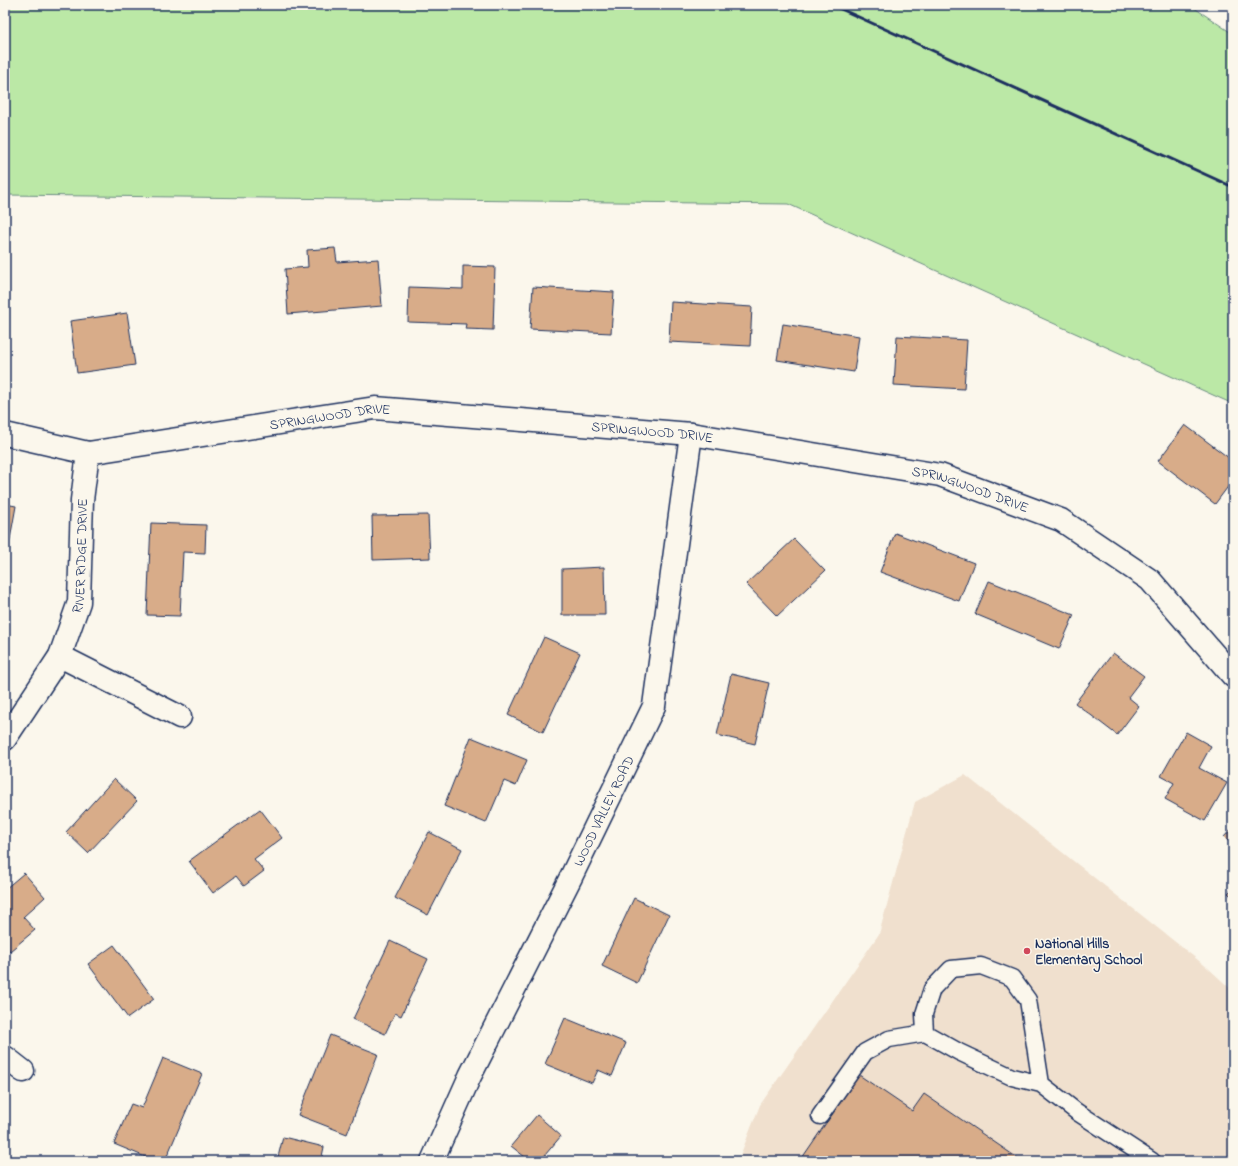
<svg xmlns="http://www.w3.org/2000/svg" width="1238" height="1166" viewBox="0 0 1238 1166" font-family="'Indie Flower',sans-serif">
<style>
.built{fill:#f0e0ce}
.green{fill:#bbe8a6;stroke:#6b8c82}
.building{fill:#d8ac89;stroke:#1b2f5e}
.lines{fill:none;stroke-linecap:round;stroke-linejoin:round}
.service-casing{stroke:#1b2f5e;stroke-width:19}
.minor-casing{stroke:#1b2f5e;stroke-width:25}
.service{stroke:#fbf7ec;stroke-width:16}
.minor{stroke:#fbf7ec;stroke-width:22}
.rail{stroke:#1b2f5e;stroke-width:3}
.poi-dot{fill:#d1495b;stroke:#fbf7ec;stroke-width:1.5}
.labels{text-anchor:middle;stroke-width:3;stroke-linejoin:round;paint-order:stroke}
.street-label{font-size:14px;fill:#1b2f5e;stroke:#fbf7ec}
.poi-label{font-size:14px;font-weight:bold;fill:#1b2f5e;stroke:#fbf7ec;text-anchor:start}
</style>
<rect width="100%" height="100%" fill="#fbf7ec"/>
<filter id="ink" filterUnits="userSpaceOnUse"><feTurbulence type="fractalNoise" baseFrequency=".025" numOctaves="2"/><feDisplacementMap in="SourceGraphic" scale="8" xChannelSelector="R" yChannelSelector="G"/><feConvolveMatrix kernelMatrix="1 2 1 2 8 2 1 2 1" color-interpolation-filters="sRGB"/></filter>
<g filter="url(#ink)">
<path class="built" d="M 965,775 L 1208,968 L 1233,991 L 1233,1161 L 738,1161 L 760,1105 L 879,934 L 915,802 Z"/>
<path class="green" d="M 5,5 L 1190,5 L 1233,34 L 1233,404 L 788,204 L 5,195 Z"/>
<path class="building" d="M 335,248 L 337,262 L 378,259 L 382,306 L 288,314 L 285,269 L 308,267 L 307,250 Z
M 463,266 L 495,267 L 493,330 L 465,329 L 466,324 L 408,322 L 409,287 L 463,289 Z
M 533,287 L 614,292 L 611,333 L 530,329 Z
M 671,302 L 752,307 L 750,346 L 669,342 Z
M 127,313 L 135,365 L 77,373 L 70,321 Z
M 783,324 L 859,336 L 854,372 L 777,360 Z
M 897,336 L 967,340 L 964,389 L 894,385 Z
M 1185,425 L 1233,461 L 1233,480 L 1215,504 L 1158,461 Z
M 5,504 L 16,506 L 7,556 L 5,555 Z
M 428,515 L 430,558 L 373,560 L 372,516 Z
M 151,523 L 206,525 L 205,553 L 183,552 L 180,616 L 147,615 Z
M 895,533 L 974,563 L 959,601 L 880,572 Z
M 794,539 L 825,571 L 777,616 L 746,584 Z
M 604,567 L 605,615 L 562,615 L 562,569 Z
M 989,581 L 1074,615 L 1059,649 L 975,614 Z
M 544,637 L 580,653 L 543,732 L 508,715 Z
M 1113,653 L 1144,676 L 1128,697 L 1139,706 L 1117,735 L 1075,703 Z
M 731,674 L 769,683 L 755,744 L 717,735 Z
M 1186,732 L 1211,746 L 1199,768 L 1227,783 L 1205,821 L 1165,799 L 1174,783 L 1161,776 Z
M 471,737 L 527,760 L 516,786 L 504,781 L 486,823 L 444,806 Z
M 114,779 L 137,801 L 88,853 L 66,832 Z
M 260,809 L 282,838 L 254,859 L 264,871 L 244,886 L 236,876 L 213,893 L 189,861 Z
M 1233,827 L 1233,846 L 1224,837 Z
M 429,832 L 462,849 L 428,915 L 395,898 Z
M 24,873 L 45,897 L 23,917 L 35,930 L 10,951 L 5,945 L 5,889 Z
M 1233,888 L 1233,898 L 1228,893 Z
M 634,898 L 669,915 L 637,983 L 602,966 Z
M 390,941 L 428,959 L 401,1016 L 395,1013 L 385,1034 L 353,1019 Z
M 114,945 L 154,999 L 128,1018 L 88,964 Z
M 565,1018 L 626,1043 L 612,1076 L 598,1070 L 592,1083 L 545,1064 Z
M 330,1035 L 378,1054 L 347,1134 L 298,1115 Z
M 163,1058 L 202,1074 L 165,1161 L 155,1161 L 114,1144 L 131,1104 L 142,1108 Z
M 859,1075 L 912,1111 L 924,1094 L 1022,1161 L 800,1161 Z
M 537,1115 L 561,1136 L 540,1161 L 530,1161 L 511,1146 Z
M 283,1137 L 324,1147 L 321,1161 L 277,1161 Z"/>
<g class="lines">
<g class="service-casing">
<path id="service" d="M 1041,1084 L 1028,1000 L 1012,978 L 981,966 L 951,969 L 932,989 L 924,1014 L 925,1033 L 959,1052 L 1012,1077 L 1041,1084 L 1077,1112 L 1152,1161
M 820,1116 L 865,1052 L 889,1039 L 925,1033"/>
</g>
<g class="minor-casing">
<g id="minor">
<path id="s1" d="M 5,434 L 88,453 L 375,408 L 691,434 L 940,475 L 1061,520 L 1150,580 L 1233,676"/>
<path d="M 60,656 L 180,717"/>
<path id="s2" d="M 5,739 L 60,656 L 79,602 L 82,500 L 88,453"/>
<path d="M 5,1057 L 23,1071"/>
<path id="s3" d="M 432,1161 L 470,1076 L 571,877 L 654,706 L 691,434"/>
</g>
</g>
<use href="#service" class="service"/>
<use href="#minor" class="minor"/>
<path class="rail" d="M 832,5 L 1233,187"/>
</g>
</g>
<circle class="poi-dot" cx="1027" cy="951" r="4"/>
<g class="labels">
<g class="street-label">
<text dy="5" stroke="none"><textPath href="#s1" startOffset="330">SPRINGWOOD DRIVE</textPath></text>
<text dy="5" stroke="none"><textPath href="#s1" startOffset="654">SPRINGWOOD DRIVE</textPath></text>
<text dy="5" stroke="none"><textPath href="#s1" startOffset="978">SPRINGWOOD DRIVE</textPath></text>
<text dy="5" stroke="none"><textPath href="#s2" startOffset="203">RIVER RIDGE DRIVE</textPath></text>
<text dy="5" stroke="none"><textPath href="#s3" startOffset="390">WOOD VALLEY ROAD</textPath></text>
</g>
<g class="poi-label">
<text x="1035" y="948">National Hills<tspan x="1035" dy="16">Elementary School</tspan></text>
</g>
</g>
<rect width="1238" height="1166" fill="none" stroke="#fbf7ec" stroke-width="20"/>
<rect x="10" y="10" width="1218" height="1146" fill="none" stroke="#1b2f5e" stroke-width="1.5" filter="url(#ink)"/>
</svg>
